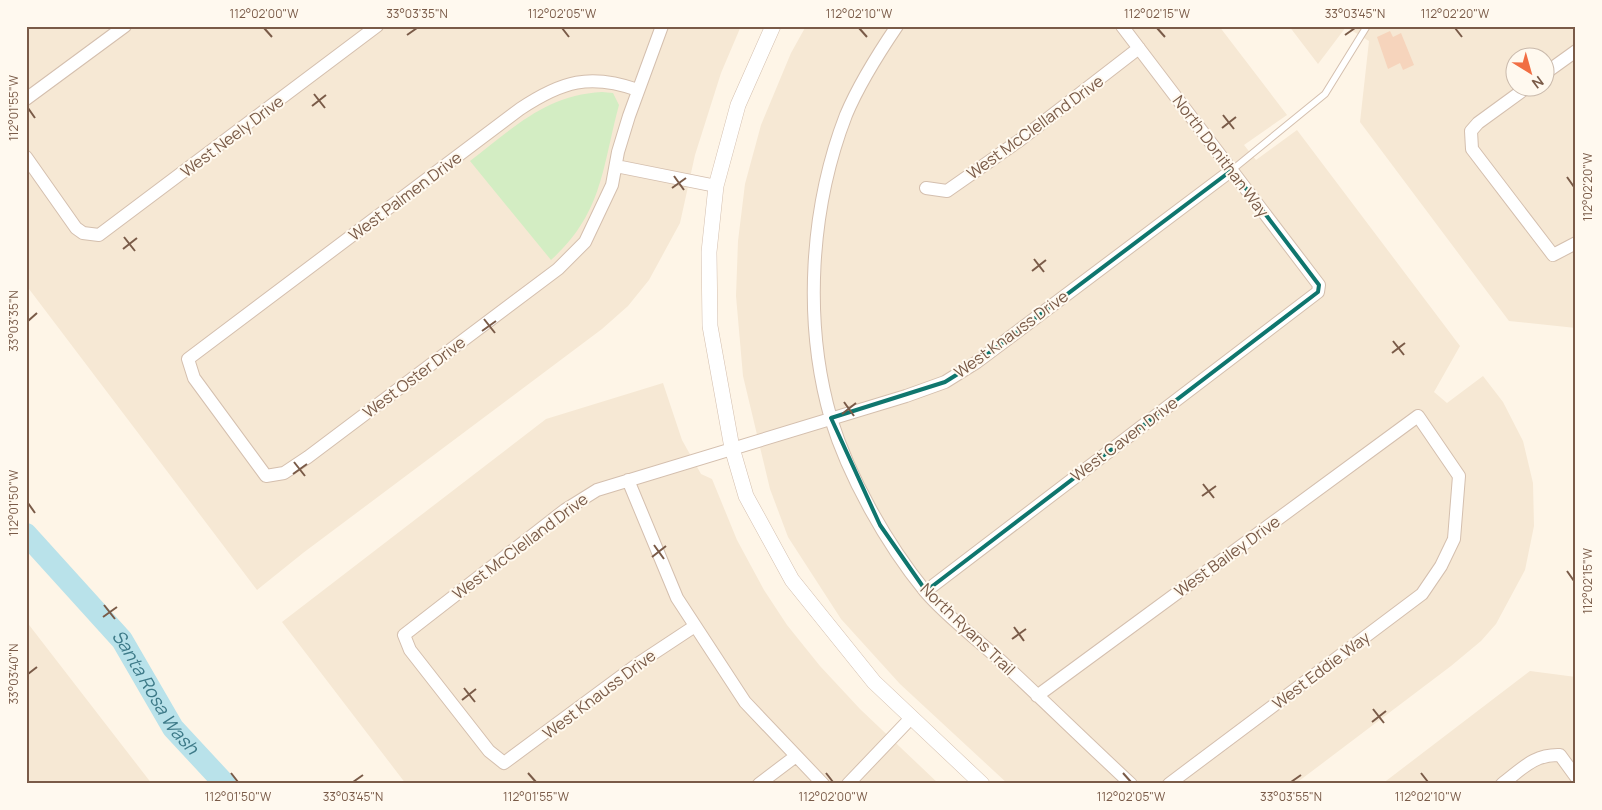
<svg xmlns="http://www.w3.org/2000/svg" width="1602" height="810" viewBox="0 0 1602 810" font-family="Manrope,sans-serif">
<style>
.residential{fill:#f6e8d4;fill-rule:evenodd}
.green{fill:#d3edc3}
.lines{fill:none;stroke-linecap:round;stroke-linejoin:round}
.river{stroke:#b9e2ea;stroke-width:22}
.building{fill:#f6d4bc}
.service-casing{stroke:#d4bfae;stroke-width:8}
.minor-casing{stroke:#d4bfae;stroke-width:14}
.tertiary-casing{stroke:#d4bfae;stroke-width:16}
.service{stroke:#fff;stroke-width:6}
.minor{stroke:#fff;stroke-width:12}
.tertiary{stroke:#fff;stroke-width:15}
.marked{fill:none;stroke:#0f766e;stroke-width:4;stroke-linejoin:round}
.ticks{fill:none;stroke:#7a5b48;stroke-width:2}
.labels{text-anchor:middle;stroke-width:4;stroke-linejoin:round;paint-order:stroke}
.street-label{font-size:16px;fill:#7a5b48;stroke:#fff9ef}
.water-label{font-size:18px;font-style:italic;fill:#3d7a88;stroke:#fff9ef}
.neatline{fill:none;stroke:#7a5b48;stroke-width:2}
.ticks-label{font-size:12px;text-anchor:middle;fill:#7a5b48}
</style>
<rect width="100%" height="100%" fill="#fef5e7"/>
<path class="residential" d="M 26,26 L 741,26 L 721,73 L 695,155 L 680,223 L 649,280 L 628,306 L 602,329 L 303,553 L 257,590 L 26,285 Z
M 806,26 L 1219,26 L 1287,115 L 1244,145 L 1256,160 L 1297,130 L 1460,346 L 1434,392 L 1447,403 L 1483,376 L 1503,402 L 1523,441 L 1533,483 L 1534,526 L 1525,570 L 1496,624 L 1481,641 L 1451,666 L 1295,784 L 1008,784 L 900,684 L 841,619 L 788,537 L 770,489 L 743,376 L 736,296 L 738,241 L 745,184 L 761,125 L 791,53 Z
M 1289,26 L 1576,26 L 1576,328 L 1509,321 L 1360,122 L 1369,41 L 1346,27 L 1318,64 ZM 1514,58 L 1544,58 L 1544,88 L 1514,88 Z
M 663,383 L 682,440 L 701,474 L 712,479 L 737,540 L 764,590 L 787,625 L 820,666 L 860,709 L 939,784 L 406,784 L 282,622 L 546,419 Z
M 26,621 L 152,784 L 26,784 Z
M 1530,671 L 1576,677 L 1576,784 L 1382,784 Z"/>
<path class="green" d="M 602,92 L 613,93 L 619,105 C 602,168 603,213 551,260 L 470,161 C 513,128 546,95 602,92 Z"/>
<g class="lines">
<path class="river" id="s1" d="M 26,534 L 122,640 L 173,728 L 225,784"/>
</g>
<path class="building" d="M 1390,31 L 1393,37 L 1401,33 L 1414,65 L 1403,70 L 1400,63 L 1388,69 L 1377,37 Z"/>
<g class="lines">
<g class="service-casing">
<path id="service" d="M 1232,170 L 1325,94 L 1367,26"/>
</g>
<g class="minor-casing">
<path id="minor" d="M 897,26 C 878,54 859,84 846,115 C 810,208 803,322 831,419 C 849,477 886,543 925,591 C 945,615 977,639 1001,661 C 1044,701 1087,743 1131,784
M 1544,74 L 1576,51
M 1526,88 L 1478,123 L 1471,131 L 1472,149 L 1553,255 L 1576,243
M 638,90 C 590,73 562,81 520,109 L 188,359 L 194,378 L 266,476 L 284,473 L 308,457 L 558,269 L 585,242 L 612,185 L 618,152 L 629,116 L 662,26
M 26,99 L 125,26
M 26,157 L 76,228 L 83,233 L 99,235 L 377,26
M 616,166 L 716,186
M 926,188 L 947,191 L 1020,140 L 1139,48
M 628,480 L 677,598 L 745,702 L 823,784
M 926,591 L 1318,292 L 1319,285 L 1122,26
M 695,626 L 639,663 L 504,763 L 489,751 L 410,650 L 404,635 L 565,510 L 597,490 L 906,396 L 945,382 L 977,362 L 1232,170
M 1037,696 L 1418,416 L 1459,476 L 1454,539 L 1441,566 L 1422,594 L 1169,784
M 759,784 L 796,756
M 848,784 L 911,718
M 1502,784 C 1522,769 1534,754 1560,755 L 1576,777"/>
</g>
<g class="tertiary-casing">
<path id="tertiary" d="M 773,26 L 738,105 L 716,186 L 709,252 L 710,326 L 732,448 L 746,496 L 792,580 L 874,682 L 982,784"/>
</g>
<use href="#service" class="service"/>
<use href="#minor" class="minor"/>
<use href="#tertiary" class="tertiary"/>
</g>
<path class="marked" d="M 1232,170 L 1319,285 L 1318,292 L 926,591 L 880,525 L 831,418 L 945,382 L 977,362 Z"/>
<path class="ticks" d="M 264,28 L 272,37M 562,28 L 569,37M 859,28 L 867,37M 1157,28 L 1165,37M 1455,28 L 1462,37M 407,35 L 417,28M 1345,35 L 1355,28M 314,94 L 325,108M 312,106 L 326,95M 28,108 L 35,118M 1223,115 L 1234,129M 1222,128 L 1236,117M 674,176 L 684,190M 1567,177 L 1574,187M 672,188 L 686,178M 124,237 L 135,251M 123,249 L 137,238M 1034,259 L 1044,272M 1032,271 L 1046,260M 484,319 L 495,333M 28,321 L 37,313M 482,331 L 496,321M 1393,341 L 1404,355M 1392,353 L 1405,343M 844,402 L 854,416M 842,414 L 856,403M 294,462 L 305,476M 293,474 L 307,464M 1203,484 L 1214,498M 1202,496 L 1216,486M 28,503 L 35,513M 654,545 L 664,559M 652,557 L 666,546M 1567,571 L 1574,581M 104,605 L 115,619M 103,617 L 117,607M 1014,627 L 1024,641M 1012,639 L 1026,629M 28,674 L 37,667M 464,688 L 475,702M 462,700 L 476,689M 1373,709 L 1384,723M 1372,722 L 1386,711M 231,773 L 238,782M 528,773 L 536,782M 826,773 L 833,782M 1123,773 L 1131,782M 1421,773 L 1428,782M 353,782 L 363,775M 1291,782 L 1301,775"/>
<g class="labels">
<g class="street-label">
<text transform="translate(1035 127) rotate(-36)" y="6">West McClelland Drive</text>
<text transform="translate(232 136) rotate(-37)" y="6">West Neely Drive</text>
<text transform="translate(1221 156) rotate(53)" y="6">North Donithan Way</text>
<text transform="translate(405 196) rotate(-37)" y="6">West Palmen Drive</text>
<text transform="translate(1011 334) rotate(-36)" y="6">West Knauss Drive</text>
<text transform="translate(414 377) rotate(-37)" y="6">West Oster Drive</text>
<text transform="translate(1124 439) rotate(-37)" y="6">West Caven Drive</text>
<text transform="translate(520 546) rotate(-37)" y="6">West McClelland Drive</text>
<text transform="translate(1227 556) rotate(-36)" y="6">West Bailey Drive</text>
<text transform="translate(968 629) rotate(44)" y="6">North Ryans Trail</text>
<text transform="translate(1321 670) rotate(-37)" y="6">West Eddie Way</text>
<text transform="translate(599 694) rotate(-37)" y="6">West Knauss Drive</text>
</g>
<g class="water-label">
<text dy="6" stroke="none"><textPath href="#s1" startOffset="205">Santa Rosa Wash</textPath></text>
</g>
</g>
<rect width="1602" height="810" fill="none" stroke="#fff9ef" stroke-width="55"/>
<g transform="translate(1530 72) rotate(143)"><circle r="24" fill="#fff9ef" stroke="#cabaac"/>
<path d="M0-4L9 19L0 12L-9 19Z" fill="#f16e43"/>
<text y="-8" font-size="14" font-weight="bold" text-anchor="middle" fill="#7a5b48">N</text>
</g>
<rect x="28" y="28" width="1546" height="754" class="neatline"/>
<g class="ticks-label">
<text x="264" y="18">112°02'00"W</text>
<text x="417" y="18">33°03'35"N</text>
<text x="562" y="18">112°02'05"W</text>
<text x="859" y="18">112°02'10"W</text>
<text x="1157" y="18">112°02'15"W</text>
<text x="1355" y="18">33°03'45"N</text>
<text x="1455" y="18">112°02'20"W</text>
<text transform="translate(14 108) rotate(-90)" y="4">112°01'55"W</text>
<text transform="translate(1588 187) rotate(-90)" y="4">112°02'20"W</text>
<text transform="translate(14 321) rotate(-90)" y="4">33°03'35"N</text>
<text transform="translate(14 503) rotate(-90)" y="4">112°01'50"W</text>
<text transform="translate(1588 581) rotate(-90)" y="4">112°02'15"W</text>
<text transform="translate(14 674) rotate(-90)" y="4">33°03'40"N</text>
<text x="238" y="801">112°01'50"W</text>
<text x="353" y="801">33°03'45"N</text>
<text x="536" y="801">112°01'55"W</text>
<text x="833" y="801">112°02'00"W</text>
<text x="1131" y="801">112°02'05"W</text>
<text x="1291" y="801">33°03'55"N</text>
<text x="1428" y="801">112°02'10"W</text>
</g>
</svg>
